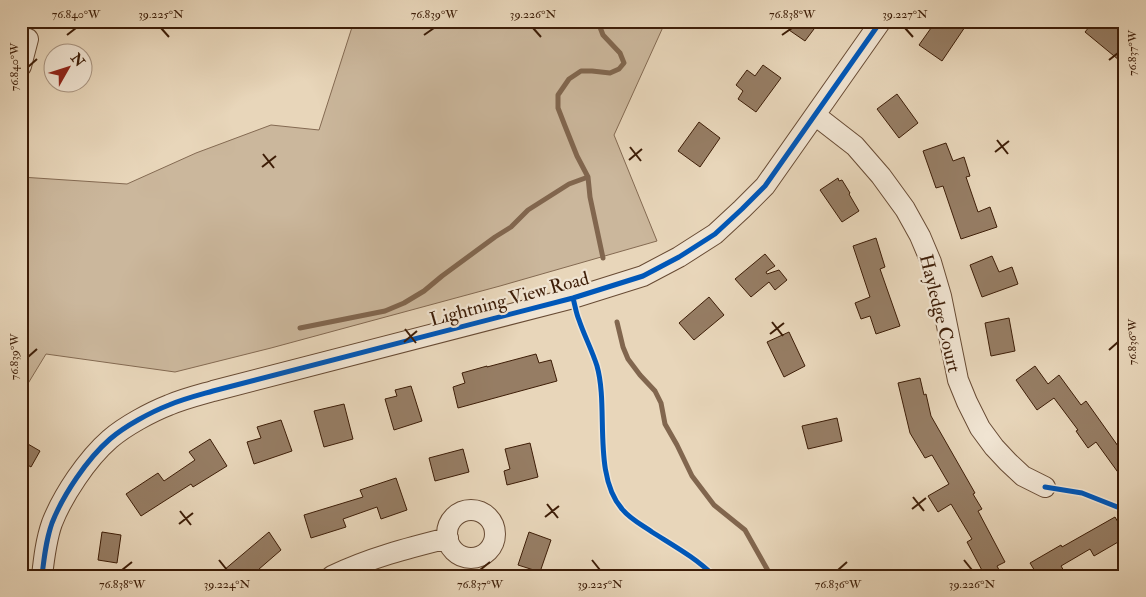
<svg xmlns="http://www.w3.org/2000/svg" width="1146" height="597" viewBox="0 0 1146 597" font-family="'IM FELL Double Pica',serif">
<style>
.green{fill:#cbb79c;stroke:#846a52}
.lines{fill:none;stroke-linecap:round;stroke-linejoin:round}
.stream{stroke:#81664e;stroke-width:5}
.building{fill:#967d64;stroke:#3d1d07}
.minor-casing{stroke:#684b34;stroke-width:22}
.minor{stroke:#f0e4d2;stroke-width:20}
.cycleway-casing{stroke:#f0e4d2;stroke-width:8}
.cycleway{stroke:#0057b8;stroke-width:5}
.ticks{fill:none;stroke:#3d1d07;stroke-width:2}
.labels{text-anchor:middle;stroke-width:4.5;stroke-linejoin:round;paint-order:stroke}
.street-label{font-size:19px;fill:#3d1d07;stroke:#f0e4d2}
.neatline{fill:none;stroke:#3d1d07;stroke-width:2}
.ticks-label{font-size:12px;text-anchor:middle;fill:#3d1d07}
</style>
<rect width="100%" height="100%" fill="#e8d6ba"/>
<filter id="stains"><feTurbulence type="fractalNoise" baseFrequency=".004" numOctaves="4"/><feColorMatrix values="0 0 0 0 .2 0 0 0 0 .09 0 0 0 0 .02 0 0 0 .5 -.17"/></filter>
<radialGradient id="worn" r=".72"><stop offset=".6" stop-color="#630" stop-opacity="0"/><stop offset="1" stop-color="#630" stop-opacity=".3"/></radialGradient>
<path class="green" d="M 354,21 L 667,21 L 663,27 L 614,135 L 657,241 L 500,286 L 271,348 L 175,372 L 46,354 L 21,395 L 21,177 L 127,184 L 196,153 L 271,125 L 319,130 Z"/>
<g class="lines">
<path class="stream" d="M 599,21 L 598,22 L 603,35 L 620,53 L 624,63 L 619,69 L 610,73 L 592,71 L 581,71 L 569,79 L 558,95 L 558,108 L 565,126 L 577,156 L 588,177 L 590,197 L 603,258
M 617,322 L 623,347 L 628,359 L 640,375 L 655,391 L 661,403 L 665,424 L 677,445 L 692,476 L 714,505 L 745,530 L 771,576
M 300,328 L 385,311 L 404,303 L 424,291 L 442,276 L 495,237 L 511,227 L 528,210 L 569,184 L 588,177"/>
</g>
<path class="building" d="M 796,21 L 820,21 L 805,41 L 789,30 Z
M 936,21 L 969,21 L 942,61 L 919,45 Z
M 1094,21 L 1120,21 L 1125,25 L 1125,65 L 1085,32 Z
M 763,65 L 781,78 L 756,112 L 738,99 L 743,91 L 736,85 L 747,70 L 755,76 Z
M 897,94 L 918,123 L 899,138 L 877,109 Z
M 699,122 L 720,138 L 700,167 L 678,151 Z
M 946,143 L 953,161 L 964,157 L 970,176 L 966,177 L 978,212 L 990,207 L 997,227 L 961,239 L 943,186 L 936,188 L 923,151 Z
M 838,178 L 839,181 L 842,180 L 850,193 L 849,194 L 859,211 L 842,222 L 820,190 Z
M 876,238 L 885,267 L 880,269 L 900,326 L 876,334 L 870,316 L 861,319 L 855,303 L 870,297 L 853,246 Z
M 765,254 L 775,266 L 766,272 L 767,274 L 779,270 L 787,280 L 775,290 L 769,282 L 751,297 L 735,279 Z
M 992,256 L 999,272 L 1012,267 L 1018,284 L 982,297 L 970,265 Z
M 709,297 L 724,315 L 694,340 L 679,323 Z
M 1009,318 L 1015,351 L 991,356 L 985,323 Z
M 789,332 L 805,366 L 784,377 L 767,342 Z
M 536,354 L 539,363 L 551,360 L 557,381 L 458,408 L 453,387 L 465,383 L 462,373 L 487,366 L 487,367 Z
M 1035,366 L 1048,384 L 1059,375 L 1081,405 L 1086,401 L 1118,446 L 1125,441 L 1125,482 L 1096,442 L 1088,448 L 1076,431 L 1078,430 L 1054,398 L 1037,410 L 1016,380 Z
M 920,378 L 924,395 L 926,394 L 931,416 L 975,493 L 973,494 L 982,509 L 978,511 L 1005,562 L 997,566 L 1002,576 L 985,576 L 967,542 L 972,539 L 951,504 L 938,512 L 928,496 L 949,484 L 932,455 L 925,458 L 910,433 L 898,383 Z
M 411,386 L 422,421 L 394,430 L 385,399 L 397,396 L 395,390 Z
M 344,404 L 353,439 L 324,447 L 314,411 Z
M 837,418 L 842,441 L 808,449 L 802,426 Z
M 281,420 L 292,451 L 254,464 L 247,442 L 261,438 L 257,427 Z
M 210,439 L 227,466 L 193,487 L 191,484 L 141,516 L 126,494 L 158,473 L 164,481 L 195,460 L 189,452 Z
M 21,440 L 40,451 L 31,467 L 21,461 Z
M 530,443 L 538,477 L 507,485 L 504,471 L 510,469 L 505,449 Z
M 463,449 L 469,472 L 435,481 L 429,458 Z
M 396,478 L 407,510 L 381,519 L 377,507 L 343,519 L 346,527 L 311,538 L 304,515 L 363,497 L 360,490 Z
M 1115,517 L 1125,534 L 1125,538 L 1094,556 L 1090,549 L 1061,566 L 1067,576 L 1038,576 L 1030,563 L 1061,545 L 1062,547 Z
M 102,532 L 121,535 L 117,563 L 98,560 Z
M 269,532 L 281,550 L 251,576 L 217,576 Z
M 529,532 L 551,540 L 540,572 L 518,565 Z"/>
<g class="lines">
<g class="minor-casing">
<path id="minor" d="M 21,66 L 28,39
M 815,115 L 855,146 L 881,176 L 905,209 L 920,236 L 931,262 L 941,296 L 958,380 L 967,402 L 980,428 L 994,447 L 1008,462 L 1023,476 L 1045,487
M447 534a24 24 0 1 1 48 0a24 24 0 1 1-48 0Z
M 42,576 C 44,558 46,540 52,523 C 63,495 87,459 110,439 C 125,426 151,412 169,405 C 183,399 199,395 213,391 L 573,298 L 643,276 L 679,257 L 715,234 L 742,209 L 765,186 L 881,21
M 332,576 C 369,558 408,548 448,538"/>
</g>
<use href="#minor" class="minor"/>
<g class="cycleway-casing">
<path id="cycleway" d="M 573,298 C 575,305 576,313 579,320 C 584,335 592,350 597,366 C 609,408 592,474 622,509 C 630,519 642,525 652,532 C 674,546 696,558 714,576
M 1045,487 L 1082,493 L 1125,510
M 42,576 C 44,558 46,540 52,523 C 63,495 87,459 110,439 C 125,426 151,412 169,405 C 183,399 199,395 213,391 L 573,298 L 643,276 L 679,257 L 715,234 L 742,209 L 765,186 L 881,21"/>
</g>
<use href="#cycleway" class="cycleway"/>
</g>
<path class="ticks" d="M 161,28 L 169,37M 533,28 L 541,37M 905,28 L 913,37M 67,35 L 76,28M 424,35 L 434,28M 782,35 L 792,28M 1109,60 L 1118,53M 28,67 L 37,59M 997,140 L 1008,154M 630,147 L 641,161M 995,152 L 1009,141M 263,154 L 274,168M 629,160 L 642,149M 262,167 L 276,156M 772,322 L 783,336M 405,329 L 416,343M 770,334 L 784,323M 404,342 L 417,331M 1109,350 L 1118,342M 28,357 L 37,349M 913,497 L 924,511M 547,504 L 558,518M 912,509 L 926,498M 180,511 L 191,525M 545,517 L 559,506M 179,524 L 193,513M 219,560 L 227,570M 592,560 L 600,570M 964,560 L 972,570M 122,570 L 132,562M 480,570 L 490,562M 838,570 L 847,562"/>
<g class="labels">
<g class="street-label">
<text transform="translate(509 298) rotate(-15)" y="7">Lightning View Road</text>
<text transform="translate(941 313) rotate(76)" y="7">Hayledge Court</text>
</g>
</g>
<rect width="1146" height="597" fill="none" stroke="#e8d6ba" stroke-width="55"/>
<g transform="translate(68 68) rotate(51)"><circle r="24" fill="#f0e4d2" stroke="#a89481"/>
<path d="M0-4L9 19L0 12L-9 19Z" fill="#8f2418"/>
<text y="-8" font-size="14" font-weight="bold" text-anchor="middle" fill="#3d1d07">N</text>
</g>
<rect x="28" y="28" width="1090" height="542" class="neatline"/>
<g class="ticks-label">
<text x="76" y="18">76.840°W</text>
<text x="161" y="18">39.225°N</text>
<text x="434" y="18">76.839°W</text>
<text x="533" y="18">39.226°N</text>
<text x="792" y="18">76.838°W</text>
<text x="905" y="18">39.227°N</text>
<text transform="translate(1132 53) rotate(-90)" y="4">76.837°W</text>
<text transform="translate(14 67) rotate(-90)" y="4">76.840°W</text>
<text transform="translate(1132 342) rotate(-90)" y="4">76.836°W</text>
<text transform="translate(14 357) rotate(-90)" y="4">76.839°W</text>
<text x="122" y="588">76.838°W</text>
<text x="227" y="588">39.224°N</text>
<text x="480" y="588">76.837°W</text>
<text x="600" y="588">39.225°N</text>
<text x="838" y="588">76.836°W</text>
<text x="972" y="588">39.226°N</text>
</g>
<rect width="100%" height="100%" filter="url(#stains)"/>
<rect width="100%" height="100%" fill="url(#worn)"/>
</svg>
